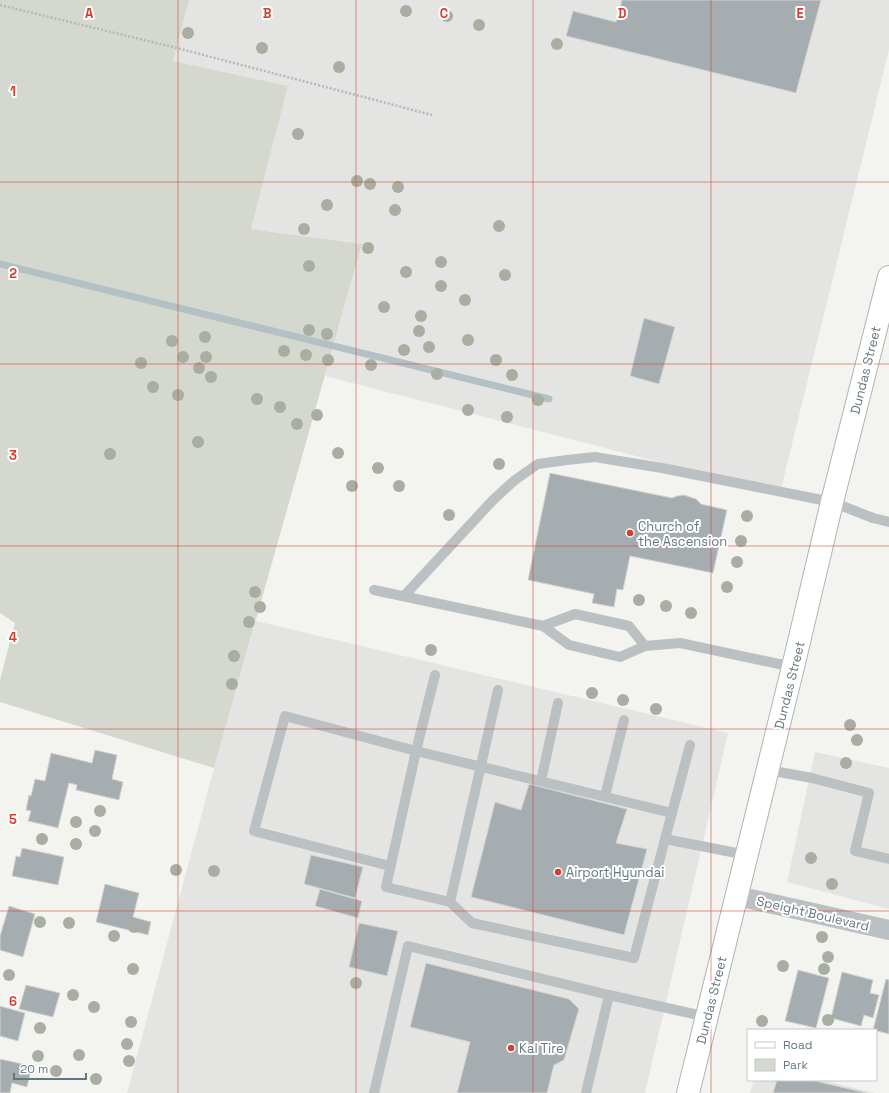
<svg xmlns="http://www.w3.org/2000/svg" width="889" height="1093" viewBox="0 0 889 1093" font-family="'Space Grotesk',sans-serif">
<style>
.built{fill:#e4e4e3}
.green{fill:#d4d8cf}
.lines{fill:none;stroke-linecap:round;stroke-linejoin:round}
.stream{stroke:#b4c1c4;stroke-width:7}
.building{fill:#a5adb0;stroke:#d5d4d3}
.secondary-casing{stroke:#adb4b6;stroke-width:24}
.path{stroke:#b5b9ba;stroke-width:2.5;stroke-dasharray:2 2;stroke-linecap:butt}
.lane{stroke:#bbc0c2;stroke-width:10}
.street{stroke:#bbc0c2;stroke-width:20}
.secondary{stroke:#fff;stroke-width:22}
.tree{fill:#a8aea2}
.grid{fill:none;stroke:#d23e31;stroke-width:1;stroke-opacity:0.55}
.poi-dot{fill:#d23e31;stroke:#fff;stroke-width:1.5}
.labels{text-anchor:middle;stroke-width:4;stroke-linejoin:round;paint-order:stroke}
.street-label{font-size:13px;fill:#65777e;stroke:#fff}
.poi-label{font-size:13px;fill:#65777e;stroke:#fff;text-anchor:start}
.grid-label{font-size:13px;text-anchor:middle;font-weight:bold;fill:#d23e31;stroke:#fff;stroke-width:4;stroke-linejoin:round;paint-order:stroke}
</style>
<rect width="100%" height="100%" fill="#f3f3f0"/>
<path class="built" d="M 189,0 L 889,0 L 889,50 L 780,493 L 325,376 L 362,244 L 251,229 L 288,86 L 173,61 Z
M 256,621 L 728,733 L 645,1093 L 127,1093 L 214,768 Z
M 815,752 L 889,768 L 889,909 L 787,882 Z
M 754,1080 L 823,1080 L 875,1093 L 750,1093 Z"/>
<path class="green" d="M 0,0 L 189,0 L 173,61 L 288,86 L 251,229 L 362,244 L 214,768 L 0,702 L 0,680 L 15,623 L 0,613 Z"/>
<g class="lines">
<path class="stream" d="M 0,264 L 549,399"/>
</g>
<path class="building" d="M 622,0 L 821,0 L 796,93 L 566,36 L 573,11 L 616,22 Z
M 644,318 L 675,327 L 659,384 L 630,376 Z
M 550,473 L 672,498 L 677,496 L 684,495 L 696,499 L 701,504 L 727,510 L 713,573 L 630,556 L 623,590 L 617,589 L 614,607 L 592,603 L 594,594 L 528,580 Z
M 95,750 L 117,755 L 112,779 L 123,782 L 119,800 L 76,790 L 77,785 L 69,783 L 58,828 L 28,821 L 31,811 L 26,810 L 29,795 L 31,796 L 35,779 L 45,781 L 51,753 L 92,763 Z
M 529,784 L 627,809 L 616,843 L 647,849 L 624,935 L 471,897 L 495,802 L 521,810 Z
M 22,848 L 64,857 L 58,885 L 12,876 L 16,856 L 20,857 Z
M 311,855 L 363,867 L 355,898 L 304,884 Z
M 105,884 L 139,893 L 133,917 L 151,922 L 148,935 L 96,922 Z
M 320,889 L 362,901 L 358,918 L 315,906 Z
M 9,906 L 35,914 L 23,957 L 0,950 L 0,936 Z
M 359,923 L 398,931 L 387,976 L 349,967 Z
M 426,963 L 569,999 L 579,1009 L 564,1060 L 554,1065 L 547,1093 L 457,1093 L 470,1042 L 410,1027 Z
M 798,970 L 829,978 L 816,1028 L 785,1021 Z
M 842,972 L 873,980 L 870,993 L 879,995 L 873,1018 L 864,1015 L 861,1026 L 831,1018 Z
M 886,979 L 889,980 L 889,1034 L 873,1030 Z
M 26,985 L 60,993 L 53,1017 L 19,1009 Z
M 0,1006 L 25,1013 L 18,1041 L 0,1036 Z
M 0,1059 L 32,1066 L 27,1087 L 12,1083 L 10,1093 L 0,1093 Z
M 777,1080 L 811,1080 L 867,1093 L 773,1093 Z"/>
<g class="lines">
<g class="secondary-casing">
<path id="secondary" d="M 688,1093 L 793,667 L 832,502 L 889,277"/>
</g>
<path class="path" d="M 0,5 L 177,48 L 432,115"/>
<path class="lane" d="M 374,590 L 543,626 L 569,645 L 620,657 L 645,646 L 680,643 L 793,667
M 404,596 L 493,500 L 515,480 L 538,464 L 567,460 L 595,457 L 662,468 L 832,502 L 873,518 L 889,522
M 543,626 L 575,614 L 629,626 L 645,646
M 435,675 L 416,751 L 386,887 L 450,902 L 472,923 L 634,958 L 665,839
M 768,770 L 812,778 L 869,793 L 855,851 L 889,859
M 541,781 L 558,703
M 605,796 L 624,720
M 672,813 L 690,745
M 390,866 L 254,831 L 285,716 L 416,751 L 672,813 L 665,839 L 747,855
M 450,902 L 498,690
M 609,995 L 707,1017
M 374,1093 L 408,946 L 609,995 L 586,1093"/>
<path class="street" d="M 737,896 L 889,930"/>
<use href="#secondary" class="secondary"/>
</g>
<g class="tree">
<circle cx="406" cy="11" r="6"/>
<circle cx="447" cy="16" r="6"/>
<circle cx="479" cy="25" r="6"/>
<circle cx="188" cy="33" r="6"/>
<circle cx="557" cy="44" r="6"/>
<circle cx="262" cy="48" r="6"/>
<circle cx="339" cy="67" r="6"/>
<circle cx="298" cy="134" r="6"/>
<circle cx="357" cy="181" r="6"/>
<circle cx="370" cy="184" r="6"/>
<circle cx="398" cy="187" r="6"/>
<circle cx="327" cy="205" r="6"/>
<circle cx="395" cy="210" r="6"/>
<circle cx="499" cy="226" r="6"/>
<circle cx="304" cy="229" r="6"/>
<circle cx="368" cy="248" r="6"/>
<circle cx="441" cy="262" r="6"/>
<circle cx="309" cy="266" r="6"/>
<circle cx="406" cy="272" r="6"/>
<circle cx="505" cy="275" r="6"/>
<circle cx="441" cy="286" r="6"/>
<circle cx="465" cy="300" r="6"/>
<circle cx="384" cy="307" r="6"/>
<circle cx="421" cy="316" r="6"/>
<circle cx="309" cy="330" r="6"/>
<circle cx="419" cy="331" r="6"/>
<circle cx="327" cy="334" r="6"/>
<circle cx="205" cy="337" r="6"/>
<circle cx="468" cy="340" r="6"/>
<circle cx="172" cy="341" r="6"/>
<circle cx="429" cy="347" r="6"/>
<circle cx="404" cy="350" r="6"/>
<circle cx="284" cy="351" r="6"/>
<circle cx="306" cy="355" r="6"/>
<circle cx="183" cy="357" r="6"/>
<circle cx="206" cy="357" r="6"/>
<circle cx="328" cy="360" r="6"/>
<circle cx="496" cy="360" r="6"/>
<circle cx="141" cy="363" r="6"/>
<circle cx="371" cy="365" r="6"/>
<circle cx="199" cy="368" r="6"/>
<circle cx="437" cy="374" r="6"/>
<circle cx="512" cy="375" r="6"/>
<circle cx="211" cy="377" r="6"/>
<circle cx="153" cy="387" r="6"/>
<circle cx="178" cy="395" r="6"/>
<circle cx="257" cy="399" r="6"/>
<circle cx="538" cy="400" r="6"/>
<circle cx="280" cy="407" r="6"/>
<circle cx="468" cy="410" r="6"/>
<circle cx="317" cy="415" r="6"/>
<circle cx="507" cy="417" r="6"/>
<circle cx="297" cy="424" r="6"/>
<circle cx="198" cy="442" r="6"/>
<circle cx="338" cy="453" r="6"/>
<circle cx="110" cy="454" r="6"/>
<circle cx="499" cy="464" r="6"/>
<circle cx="378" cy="468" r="6"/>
<circle cx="352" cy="486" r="6"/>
<circle cx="399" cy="486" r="6"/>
<circle cx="449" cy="515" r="6"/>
<circle cx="747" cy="516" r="6"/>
<circle cx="741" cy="541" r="6"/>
<circle cx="737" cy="562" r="6"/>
<circle cx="727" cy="587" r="6"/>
<circle cx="255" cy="592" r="6"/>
<circle cx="639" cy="600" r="6"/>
<circle cx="666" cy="606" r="6"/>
<circle cx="260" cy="607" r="6"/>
<circle cx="691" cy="613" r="6"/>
<circle cx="249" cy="622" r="6"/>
<circle cx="431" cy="650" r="6"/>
<circle cx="234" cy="656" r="6"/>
<circle cx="232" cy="684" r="6"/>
<circle cx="592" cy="693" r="6"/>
<circle cx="623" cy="700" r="6"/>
<circle cx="656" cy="709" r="6"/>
<circle cx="850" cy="725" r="6"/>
<circle cx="857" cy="740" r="6"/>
<circle cx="846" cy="763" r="6"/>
<circle cx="100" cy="811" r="6"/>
<circle cx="76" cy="822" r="6"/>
<circle cx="95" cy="831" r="6"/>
<circle cx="42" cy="839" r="6"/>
<circle cx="76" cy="844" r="6"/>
<circle cx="811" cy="858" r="6"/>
<circle cx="176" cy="870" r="6"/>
<circle cx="214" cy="871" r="6"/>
<circle cx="832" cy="884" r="6"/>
<circle cx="40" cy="922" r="6"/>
<circle cx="69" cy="923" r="6"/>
<circle cx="134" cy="927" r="6"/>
<circle cx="114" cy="936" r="6"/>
<circle cx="822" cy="937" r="6"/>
<circle cx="828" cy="957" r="6"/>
<circle cx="783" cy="966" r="6"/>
<circle cx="133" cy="969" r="6"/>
<circle cx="824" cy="969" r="6"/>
<circle cx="9" cy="975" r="6"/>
<circle cx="356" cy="983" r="6"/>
<circle cx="73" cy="995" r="6"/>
<circle cx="94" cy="1007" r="6"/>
<circle cx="828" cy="1020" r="6"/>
<circle cx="762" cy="1021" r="6"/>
<circle cx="131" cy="1022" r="6"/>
<circle cx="40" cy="1028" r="6"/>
<circle cx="127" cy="1044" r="6"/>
<circle cx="79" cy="1055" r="6"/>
<circle cx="38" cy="1056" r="6"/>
<circle cx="129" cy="1061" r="6"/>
<circle cx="56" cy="1071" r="6"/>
<circle cx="96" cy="1079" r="6"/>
</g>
<path class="grid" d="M 178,0 L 178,1093M 356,0 L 356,1093M 533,0 L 533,1093M 711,0 L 711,1093M 0,182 L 889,182M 0,364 L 889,364M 0,546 L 889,546M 0,729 L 889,729M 0,911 L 889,911"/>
<g class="poi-dot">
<circle cx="630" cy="533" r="4"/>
<circle cx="558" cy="872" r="4"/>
<circle cx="511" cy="1048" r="4"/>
</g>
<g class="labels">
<g class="street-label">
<text transform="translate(865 370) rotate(-76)" y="5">Dundas Street</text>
<text transform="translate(789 685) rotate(-76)" y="5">Dundas Street</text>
<text transform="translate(813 913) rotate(13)" y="5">Speight Boulevard</text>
<text transform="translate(711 1000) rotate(-76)" y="5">Dundas Street</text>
</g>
<g class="poi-label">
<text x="638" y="531">Church of<tspan x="638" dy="15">the Ascension</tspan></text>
<text x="566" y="877">Airport Hyundai</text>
<text x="519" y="1053">Kal Tire</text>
</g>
</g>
<g class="grid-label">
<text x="89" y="18">A</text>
<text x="267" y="18">B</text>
<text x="444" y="18">C</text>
<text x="622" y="18">D</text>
<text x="800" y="18">E</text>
<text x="13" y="96">1</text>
<text x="13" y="278">2</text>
<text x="13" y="460">3</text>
<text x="13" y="642">4</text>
<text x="13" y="824">5</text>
<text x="13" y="1006">6</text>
</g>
<rect x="747" y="1029" width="130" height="52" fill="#ffffff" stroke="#c1c9cb"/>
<rect x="755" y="1042" width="20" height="6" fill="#ffffff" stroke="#c1c9cb"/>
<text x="783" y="1049" font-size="12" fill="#65777e">Road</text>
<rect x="755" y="1059" width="20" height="12" fill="#d4d8cf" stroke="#c1c9cb"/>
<text x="783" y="1069" font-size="12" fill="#65777e">Park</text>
<path d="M14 1073v6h72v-6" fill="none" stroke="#65777e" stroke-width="2"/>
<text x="20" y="1073" font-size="12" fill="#65777e" stroke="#ffffff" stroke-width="3" paint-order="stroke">20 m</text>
</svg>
